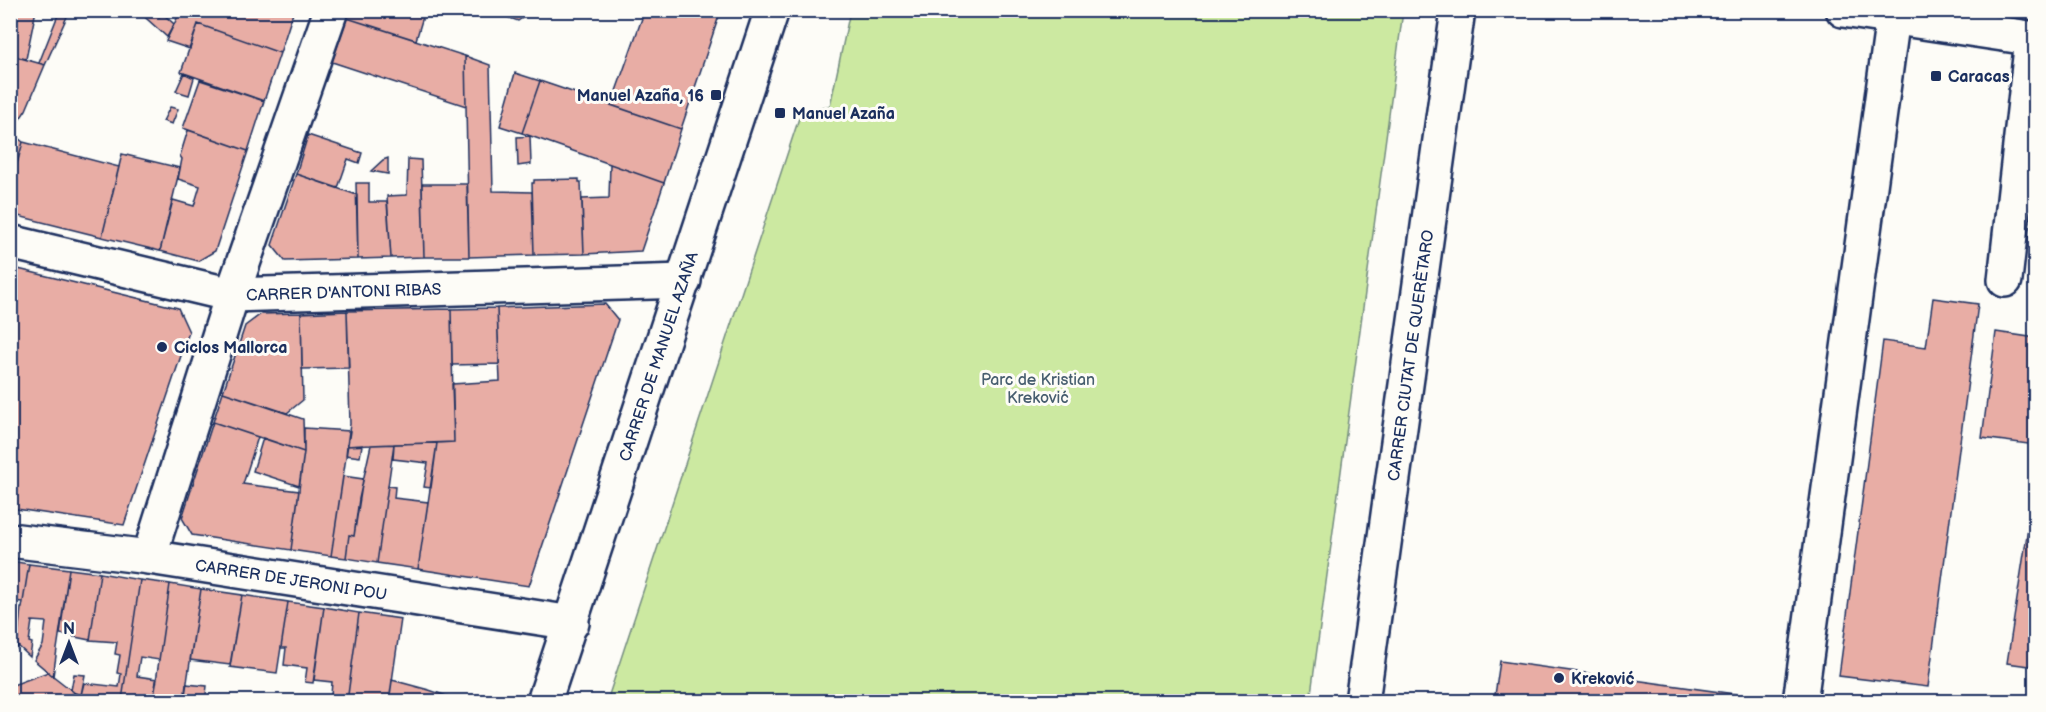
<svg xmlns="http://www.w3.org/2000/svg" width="2046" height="712" viewBox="0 0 2046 712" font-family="'Balsamiq Sans',sans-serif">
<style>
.green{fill:#cce9a1;stroke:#748c80;stroke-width:1.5}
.building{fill:#e8ada5;stroke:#1b2f5e;stroke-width:1.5}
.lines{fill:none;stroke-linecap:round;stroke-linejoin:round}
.minor-casing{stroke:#1b2f5e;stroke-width:38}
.minor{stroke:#fdfcf7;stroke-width:33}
.poi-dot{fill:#1b2f5e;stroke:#fdfcf7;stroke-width:2}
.labels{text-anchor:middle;stroke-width:6;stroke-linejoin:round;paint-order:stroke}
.poi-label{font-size:16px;font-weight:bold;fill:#1b2f5e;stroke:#fdfcf7;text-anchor:start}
.street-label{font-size:16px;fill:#1b2f5e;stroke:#fdfcf7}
.park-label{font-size:16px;fill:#475e6f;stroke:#fdfcf7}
</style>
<rect width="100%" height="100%" fill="#fdfcf7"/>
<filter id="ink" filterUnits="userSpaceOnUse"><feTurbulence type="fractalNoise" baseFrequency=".0167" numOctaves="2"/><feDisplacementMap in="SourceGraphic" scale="12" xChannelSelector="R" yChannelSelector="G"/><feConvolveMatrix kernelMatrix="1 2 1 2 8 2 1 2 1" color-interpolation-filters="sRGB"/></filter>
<g filter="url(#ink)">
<path class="green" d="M 850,11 L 1403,11 L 1310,701 L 607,701 L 802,109 L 830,106 Z"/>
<path class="building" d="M 10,10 L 36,10 L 26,59 L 10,55 Z
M 60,10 L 70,10 L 45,65 L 39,63 Z
M 137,10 L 151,10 L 159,17 L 162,13 L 174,24 L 167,37 Z
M 181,10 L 294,10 L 280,53 L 198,24 L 190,49 L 166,41 Z
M 350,10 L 425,10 L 416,40 L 347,18 Z
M 488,10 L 534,10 L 518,21 Z
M 645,10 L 721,10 L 681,129 L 611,105 Z
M 347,18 L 465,56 L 466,106 L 332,62 Z
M 198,24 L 280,53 L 264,101 L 181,72 Z
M 10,55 L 45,65 L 26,110 L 11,132 Z
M 465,56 L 490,65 L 493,191 L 532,192 L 534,255 L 469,257 Z
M 184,73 L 194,78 L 189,95 L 176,91 Z
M 515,73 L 540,81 L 522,133 L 500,126 Z
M 200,80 L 264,101 L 248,151 L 183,128 Z
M 540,81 L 681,129 L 664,183 L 522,133 Z
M 170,107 L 178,109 L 172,124 L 163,121 Z
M 188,130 L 248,151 L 215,251 L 198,261 L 160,251 L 173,200 L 194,206 L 200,186 L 178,179 L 182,159 L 180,156 Z
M 10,132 L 23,142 L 10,189 Z
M 308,135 L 362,153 L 359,163 L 348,159 L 338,188 L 296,174 Z
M 530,136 L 531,164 L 518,166 L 517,137 Z
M 23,142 L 119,167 L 102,237 L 10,214 L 10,189 Z
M 122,154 L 180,168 L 160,251 L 102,237 Z
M 388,158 L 388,174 L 371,171 L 383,160 Z
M 408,159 L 421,160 L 424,257 L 391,258 L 387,196 L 407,195 Z
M 610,164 L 664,183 L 641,251 L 584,254 L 582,199 L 609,198 Z
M 296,174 L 357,195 L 358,259 L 285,261 L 272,245 Z
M 579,179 L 579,182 L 581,182 L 584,254 L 534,255 L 532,183 L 534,183 L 534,180 Z
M 356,183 L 369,183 L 369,202 L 387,202 L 391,258 L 358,259 Z
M 422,184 L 467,184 L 469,257 L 424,257 Z
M 10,267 L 178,308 L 189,332 L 124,525 L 10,508 Z
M 1933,298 L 1978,304 L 1928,687 L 1839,676 L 1883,341 L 1926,347 Z
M 605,304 L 618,320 L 529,586 L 418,569 L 437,443 L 454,442 L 452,384 L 500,381 L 497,308 Z
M 497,308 L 499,364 L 452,365 L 451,309 Z
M 451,309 L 454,442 L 347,446 L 350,424 L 347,311 Z
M 347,311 L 349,368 L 302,369 L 301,313 Z
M 301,313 L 303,400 L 287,413 L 223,392 L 245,326 L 261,314 Z
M 1996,332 L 2036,338 L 2036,445 L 1982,438 Z
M 223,392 L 303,419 L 304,452 L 213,422 Z
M 213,422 L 258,437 L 243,484 L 299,491 L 291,550 L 192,535 L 182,518 Z
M 304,428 L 350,431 L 331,556 L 291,550 L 304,452 Z
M 263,438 L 304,452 L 299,486 L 253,471 Z
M 437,443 L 431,488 L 424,487 L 428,463 L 393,459 L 394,444 Z
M 394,444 L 377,563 L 346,558 L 349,535 L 354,536 L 359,499 L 371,445 Z
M 362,445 L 360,457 L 346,455 L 347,446 Z
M 343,476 L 363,479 L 354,536 L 349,535 L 346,558 L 331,556 Z
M 2036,477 L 2036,667 L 2007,663 Z
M 388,486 L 395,487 L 394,498 L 428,502 L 418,569 L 377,563 Z
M 10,561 L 29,564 L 23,602 L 10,601 Z
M 29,564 L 69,569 L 53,676 L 34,660 L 43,645 L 46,622 L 32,621 L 29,642 L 32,643 L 30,657 L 17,645 L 21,608 L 22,608 Z
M 69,569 L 100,573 L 90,640 L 60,634 Z
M 100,573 L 140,580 L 122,700 L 81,695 L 84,683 L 119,687 L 121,674 L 117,673 L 120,655 L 115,654 L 117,642 L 90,640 Z
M 140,580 L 170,584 L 159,660 L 140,657 L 137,676 L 157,679 L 153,702 L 122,700 Z
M 170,584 L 201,589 L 184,702 L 153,702 Z
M 201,589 L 242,595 L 230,665 L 190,660 Z
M 242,595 L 288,602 L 277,673 L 230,667 Z
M 288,602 L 324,607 L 313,683 L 305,682 L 307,668 L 284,665 L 286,648 L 281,648 Z
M 324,607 L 359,613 L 347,702 L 339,702 L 339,696 L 331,695 L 332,682 L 314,680 Z
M 359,613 L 401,619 L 389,702 L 347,702 Z
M 10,640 L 18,647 L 10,653 Z
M 1500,661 L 1741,695 L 1740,702 L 1494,702 Z
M 48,672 L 75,693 L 57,702 L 10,702 L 10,686 Z
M 74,674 L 85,675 L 81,695 L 75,693 L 71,690 Z
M 392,680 L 429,690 L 464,702 L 389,702 Z
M 186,684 L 207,686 L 205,702 L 184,702 Z
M 75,693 L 81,695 L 117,700 L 57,702 Z"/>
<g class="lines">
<g class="minor-casing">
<g id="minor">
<path d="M 1843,10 L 2036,39"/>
<path id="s1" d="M 10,242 L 232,295 L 684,281"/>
<path d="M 2005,280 L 2032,39"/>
<path id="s2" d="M 10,540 L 149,557 L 572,623"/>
<path d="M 149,557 L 232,295 L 331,10"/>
<path id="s3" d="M 544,702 L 772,10"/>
<path id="s4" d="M 1362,702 L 1458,10"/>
<path d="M 1800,702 L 1893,17"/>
</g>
</g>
<use href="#minor" class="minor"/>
</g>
</g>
<g class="poi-dot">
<rect x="1930" y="70" width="12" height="12" rx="3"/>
<rect x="710" y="89" width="12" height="12" rx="3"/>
<rect x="774" y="107" width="12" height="12" rx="3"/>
<circle cx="162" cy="347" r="6"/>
<circle cx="1559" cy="678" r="6"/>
</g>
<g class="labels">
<g class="poi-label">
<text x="1948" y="82">Caracas</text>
<text x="704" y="101" text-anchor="end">Manuel Azaña, 16</text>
<text x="792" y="119">Manuel Azaña</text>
<text x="174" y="353">Ciclos Mallorca</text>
<text x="1571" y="684">Kreković</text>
</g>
<g class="street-label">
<text dy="6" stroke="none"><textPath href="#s1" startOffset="340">CARRER D'ANTONI RIBAS</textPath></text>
<text dy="6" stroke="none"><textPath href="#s3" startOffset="364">CARRER DE MANUEL AZAÑA</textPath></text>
<text dy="6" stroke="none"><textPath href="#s4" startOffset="350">CARRER CIUTAT DE QUERÈTARO</textPath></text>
<text dy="6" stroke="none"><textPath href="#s2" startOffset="284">CARRER DE JERONI POU</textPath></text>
</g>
<g class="park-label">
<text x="1038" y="385">Parc de Kristian<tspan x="1038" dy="18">Kreković</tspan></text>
</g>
</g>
<rect width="2046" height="712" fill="none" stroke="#fdfcf7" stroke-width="36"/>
<rect x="18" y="18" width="2010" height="676" fill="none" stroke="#1b2f5e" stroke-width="2" filter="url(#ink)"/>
<g transform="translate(69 643)" stroke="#fdfcf7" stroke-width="4.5" paint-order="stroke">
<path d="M0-4.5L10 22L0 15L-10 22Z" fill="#1b2f5e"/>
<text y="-9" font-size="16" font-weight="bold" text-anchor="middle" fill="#1b2f5e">N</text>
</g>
</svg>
